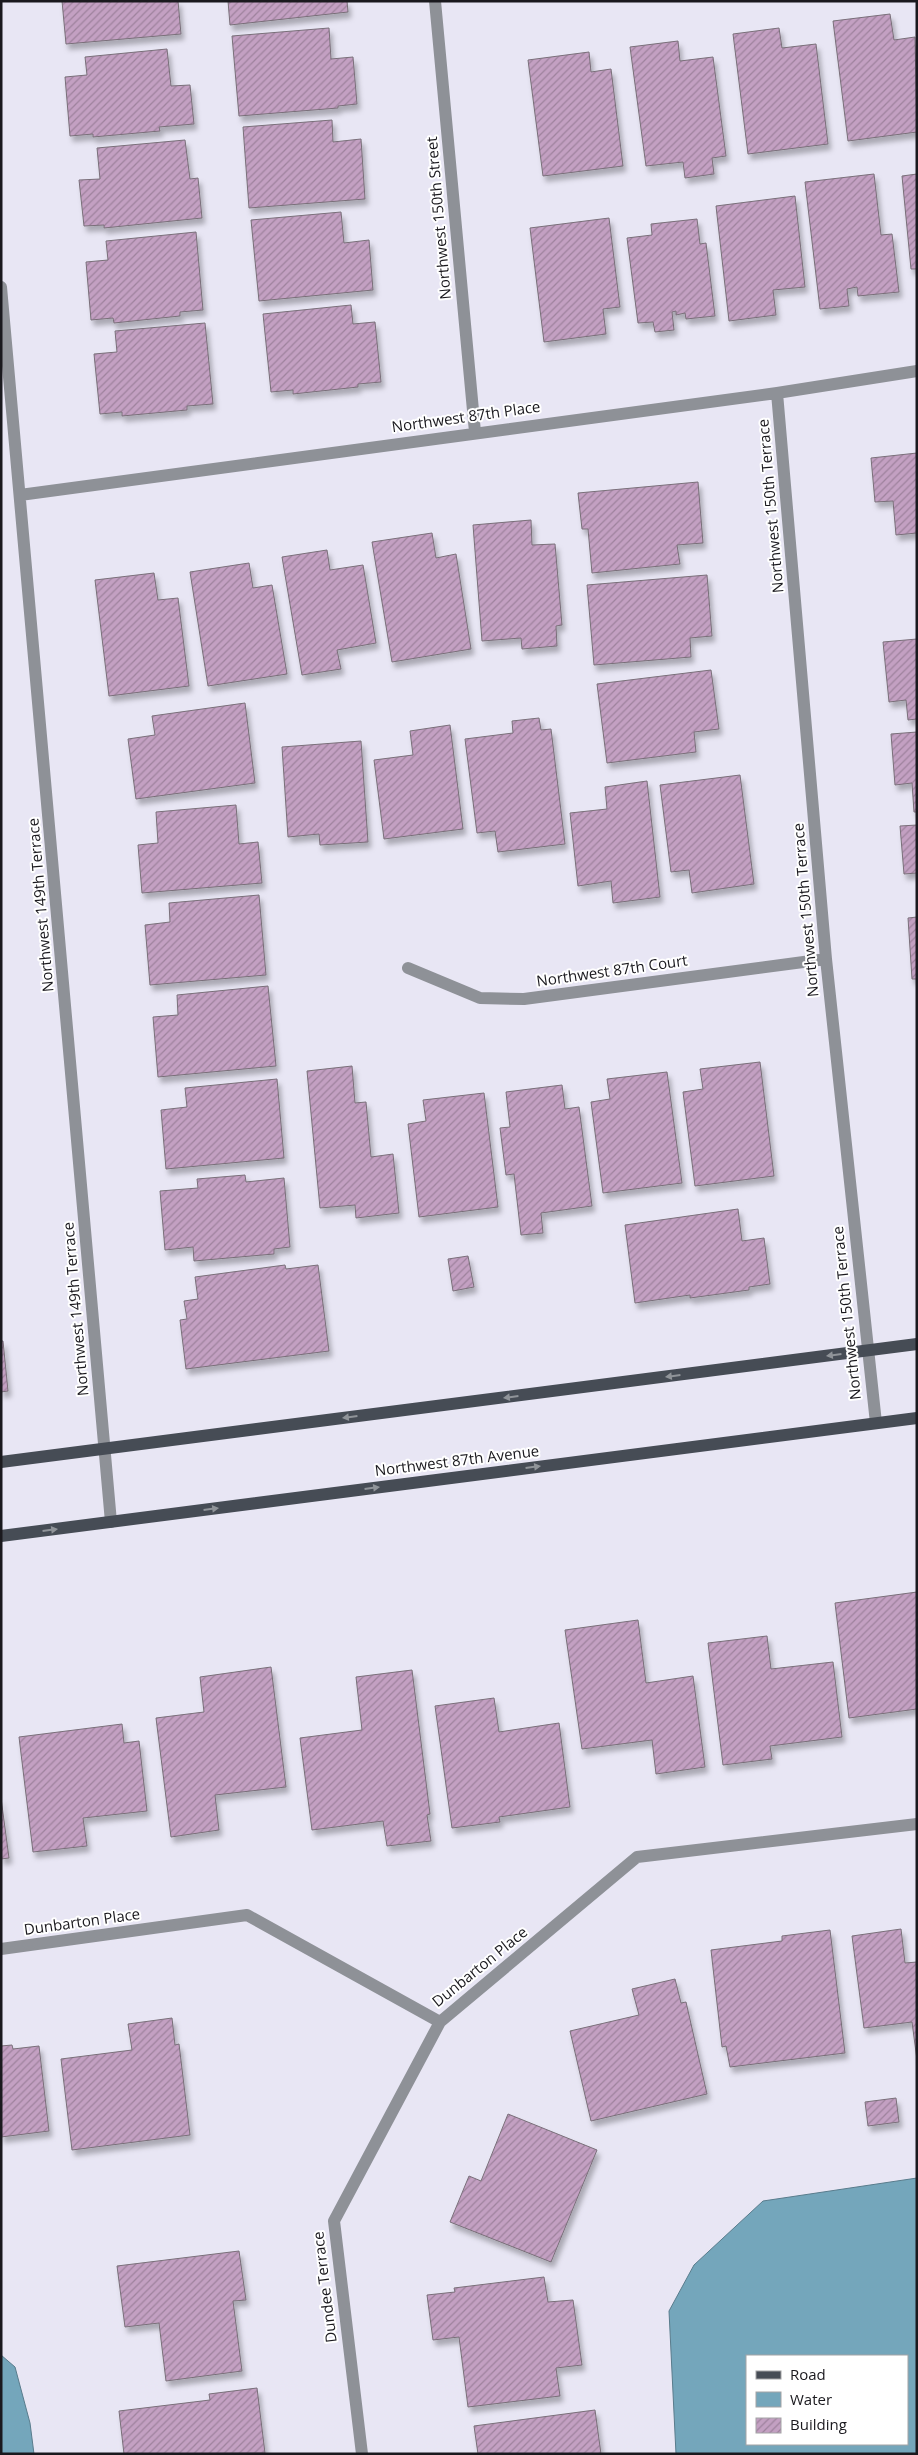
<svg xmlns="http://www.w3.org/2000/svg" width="918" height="2455" viewBox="0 0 918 2455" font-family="'Open Sans',sans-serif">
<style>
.water{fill:#74a6bb;stroke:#597c8c;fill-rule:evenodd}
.building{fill:url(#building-hatch);stroke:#796f79;filter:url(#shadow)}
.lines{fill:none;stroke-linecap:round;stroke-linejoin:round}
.minor{stroke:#8e9197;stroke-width:12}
.major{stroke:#464c55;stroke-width:12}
.oneway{fill:#909499}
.labels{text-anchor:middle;stroke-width:4;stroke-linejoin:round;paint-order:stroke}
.street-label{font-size:15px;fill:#1a191e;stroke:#fff}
</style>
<defs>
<pattern id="building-hatch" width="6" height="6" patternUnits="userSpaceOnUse" patternTransform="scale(1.25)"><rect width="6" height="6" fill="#c3a0c2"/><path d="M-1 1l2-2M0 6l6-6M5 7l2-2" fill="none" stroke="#9e829d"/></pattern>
<filter id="shadow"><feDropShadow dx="3" dy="5.5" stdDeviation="2.5" flood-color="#0004"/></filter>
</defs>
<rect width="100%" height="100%" fill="#e8e6f4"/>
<path class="water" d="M 917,2178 L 917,2454 L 676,2454 L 669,2311 L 694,2265 L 763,2201 ZM 747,2356 L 907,2356 L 907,2444 L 747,2444 Z
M 1,2355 L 15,2367 L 30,2423 L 34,2454 L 1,2454 Z"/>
<path class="building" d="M 62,1 L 178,1 L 181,34 L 66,44 Z
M 228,1 L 347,1 L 348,12 L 230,25 Z
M 890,14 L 894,40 L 915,37 L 917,132 L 848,141 L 833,21 Z
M 329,28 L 331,59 L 353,57 L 357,104 L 338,106 L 338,108 L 239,116 L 232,36 Z
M 779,28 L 782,48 L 816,44 L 828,144 L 748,154 L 733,34 Z
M 678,41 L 680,61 L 713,57 L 726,156 L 712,158 L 714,174 L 685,178 L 683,162 L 646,166 L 630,47 Z
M 167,49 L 171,86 L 190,85 L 194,124 L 159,127 L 160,131 L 93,137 L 93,134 L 70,136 L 65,77 L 87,75 L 85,57 Z
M 589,52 L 591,72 L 611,69 L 623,166 L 543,176 L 528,60 Z
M 332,120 L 333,142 L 361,139 L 365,199 L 249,208 L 243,127 Z
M 185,140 L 190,179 L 198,178 L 202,218 L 104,228 L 104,225 L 84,226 L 79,180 L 100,179 L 97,148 Z
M 874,174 L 881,235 L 892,234 L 899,292 L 858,296 L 857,287 L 847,289 L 849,306 L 820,309 L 805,182 Z
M 917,174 L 917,269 L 911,269 L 902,176 Z
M 795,196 L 805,287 L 773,290 L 776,315 L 729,321 L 716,206 Z
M 341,212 L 344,243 L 369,240 L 373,290 L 259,301 L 251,220 Z
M 609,218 L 620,307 L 603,309 L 606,334 L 544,342 L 530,228 Z
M 697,219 L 700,244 L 706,243 L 715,316 L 686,319 L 685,313 L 676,315 L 676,311 L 672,312 L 674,330 L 655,332 L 653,322 L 638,323 L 627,238 L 652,235 L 651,224 Z
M 196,232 L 203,310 L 180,312 L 180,316 L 114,323 L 113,318 L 91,320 L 86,262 L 108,260 L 106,241 Z
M 351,305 L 353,324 L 375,322 L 381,382 L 358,384 L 358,387 L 293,394 L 293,390 L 271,392 L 263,314 Z
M 205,323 L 213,404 L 187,406 L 187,410 L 122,416 L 122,412 L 100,414 L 94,354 L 117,352 L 115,331 Z
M 917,453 L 917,533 L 896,535 L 893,501 L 875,502 L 871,458 Z
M 698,482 L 703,543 L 677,545 L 680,564 L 592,573 L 588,529 L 582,529 L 578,493 Z
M 531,520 L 532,545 L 555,544 L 562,625 L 556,626 L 557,646 L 522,649 L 521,638 L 482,641 L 473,525 Z
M 432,533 L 436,558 L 456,554 L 471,649 L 392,662 L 372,542 Z
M 327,550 L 330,570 L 363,565 L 376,643 L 337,650 L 341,669 L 302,675 L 282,557 Z
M 249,563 L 253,588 L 272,585 L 287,674 L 208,686 L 190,572 Z
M 154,573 L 158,600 L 178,598 L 189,686 L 109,696 L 95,580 Z
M 707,575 L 712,636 L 690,638 L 691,657 L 594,665 L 587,585 Z
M 917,639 L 917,719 L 908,720 L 906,700 L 889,702 L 883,642 Z
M 711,670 L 719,729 L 694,732 L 696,752 L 607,763 L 597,684 Z
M 245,703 L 255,783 L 136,799 L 128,739 L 155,735 L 152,716 Z
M 539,718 L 541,730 L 551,729 L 565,844 L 498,852 L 495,831 L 477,833 L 465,739 L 513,733 L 512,721 Z
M 450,725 L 463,829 L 384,839 L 374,760 L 413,755 L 410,731 Z
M 917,732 L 917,812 L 914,812 L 912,783 L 895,785 L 891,734 Z
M 361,741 L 368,842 L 320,845 L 319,834 L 288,837 L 282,747 Z
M 740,775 L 754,884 L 692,893 L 689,870 L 671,872 L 660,785 Z
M 647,781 L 660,897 L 613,903 L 611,881 L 578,886 L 570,813 L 607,809 L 605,787 Z
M 236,805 L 239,844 L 258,842 L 262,883 L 142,893 L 138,845 L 158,843 L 156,812 Z
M 917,825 L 917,873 L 904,874 L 900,826 Z
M 259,895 L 266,975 L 150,985 L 145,925 L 170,922 L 169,903 Z
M 917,917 L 917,979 L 912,979 L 908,918 Z
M 268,986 L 276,1066 L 158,1077 L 153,1017 L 178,1015 L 177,995 Z
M 760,1062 L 774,1176 L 695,1186 L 683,1092 L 703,1089 L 700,1069 Z
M 352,1066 L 355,1103 L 366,1102 L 371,1157 L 393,1154 L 399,1213 L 356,1218 L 355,1205 L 320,1208 L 307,1071 Z
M 667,1072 L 682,1183 L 603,1193 L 591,1102 L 610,1099 L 607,1079 Z
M 277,1079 L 284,1158 L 166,1169 L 161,1110 L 187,1107 L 185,1088 Z
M 562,1085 L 565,1109 L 579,1107 L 592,1206 L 541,1213 L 543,1233 L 521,1235 L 514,1174 L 506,1175 L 500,1128 L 510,1127 L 506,1092 Z
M 484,1093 L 498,1207 L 419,1217 L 408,1124 L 426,1121 L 423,1100 Z
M 245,1175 L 246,1182 L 284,1178 L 290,1247 L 274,1249 L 274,1254 L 194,1261 L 193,1247 L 165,1250 L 160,1191 L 198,1188 L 197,1179 Z
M 738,1209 L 742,1241 L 764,1238 L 770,1284 L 749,1287 L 749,1290 L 690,1298 L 690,1295 L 635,1303 L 625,1225 Z
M 468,1256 L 474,1287 L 453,1291 L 448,1259 Z
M 285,1265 L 286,1269 L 318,1265 L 329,1351 L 186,1369 L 180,1320 L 187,1319 L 184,1301 L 198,1299 L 195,1277 Z
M 1,1341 L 3,1341 L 8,1391 L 1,1392 Z
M 917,1592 L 917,1709 L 849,1718 L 835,1603 Z
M 638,1620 L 646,1683 L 693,1676 L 705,1767 L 656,1774 L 652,1740 L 582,1749 L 565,1630 Z
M 767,1636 L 771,1669 L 833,1662 L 842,1737 L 770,1746 L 772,1759 L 723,1765 L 708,1643 Z
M 271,1667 L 286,1787 L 215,1795 L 219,1830 L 171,1837 L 156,1718 L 204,1712 L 200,1677 Z
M 412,1670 L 430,1814 L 427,1815 L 431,1841 L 387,1846 L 383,1821 L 312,1830 L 300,1738 L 362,1730 L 356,1677 Z
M 494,1698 L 499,1732 L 559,1723 L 570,1807 L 499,1817 L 500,1822 L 452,1828 L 435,1706 Z
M 122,1724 L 124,1743 L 139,1741 L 147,1811 L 83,1818 L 87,1846 L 33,1852 L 19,1737 Z
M 1,1798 L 9,1858 L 1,1859 Z
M 901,1929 L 905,1963 L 917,1962 L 917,2060 L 912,2022 L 864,2028 L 852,1936 Z
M 830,1930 L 845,2053 L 730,2067 L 726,2046 L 722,2047 L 711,1950 L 782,1941 L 782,1936 Z
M 675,1979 L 681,2003 L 686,2002 L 707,2094 L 591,2121 L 570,2031 L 639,2015 L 632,1989 Z
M 172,2018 L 175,2045 L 179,2044 L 190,2135 L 72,2150 L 61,2059 L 132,2050 L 128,2024 Z
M 12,2045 L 13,2049 L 39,2046 L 49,2131 L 1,2137 L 1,2046 Z
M 896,2098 L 899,2122 L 868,2126 L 865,2102 Z
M 508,2114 L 597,2150 L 551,2262 L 450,2222 L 469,2176 L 481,2181 Z
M 239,2251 L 246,2300 L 233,2301 L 242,2371 L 166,2381 L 159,2323 L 125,2327 L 117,2266 Z
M 544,2277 L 548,2302 L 573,2300 L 582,2365 L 556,2368 L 560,2396 L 468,2407 L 459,2337 L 433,2340 L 427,2295 L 455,2292 L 454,2288 Z
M 257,2388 L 265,2453 L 124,2454 L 119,2411 L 210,2400 L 209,2394 Z
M 595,2410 L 601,2454 L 478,2454 L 474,2426 Z"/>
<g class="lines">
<path class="minor" d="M 435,1 L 475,432
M 1,287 L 111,1522
M 777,393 L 826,959 L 876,1423
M 20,495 L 777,393 L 917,371
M 408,968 L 480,998 L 524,999 L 826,959
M 1,1949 L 247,1915 L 440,2022
M 362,2454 L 334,2221 L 440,2022 L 637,1857 L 917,1824"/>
<path class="major" d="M 1,1462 L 917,1344
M 1,1536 L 917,1418"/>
</g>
<defs><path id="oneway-solid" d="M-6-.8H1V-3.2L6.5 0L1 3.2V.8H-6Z" transform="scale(1.25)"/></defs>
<g class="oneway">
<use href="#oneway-solid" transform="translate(834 1355) rotate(173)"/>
<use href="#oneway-solid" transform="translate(673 1376) rotate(173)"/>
<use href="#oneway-solid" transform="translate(511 1397) rotate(173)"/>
<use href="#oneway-solid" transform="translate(350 1417) rotate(173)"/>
<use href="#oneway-solid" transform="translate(533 1467) rotate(-7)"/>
<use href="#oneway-solid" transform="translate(372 1488) rotate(-7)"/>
<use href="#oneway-solid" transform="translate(211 1509) rotate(-7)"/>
<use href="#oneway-solid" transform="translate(50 1530) rotate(-7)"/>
</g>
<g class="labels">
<g class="street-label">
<text transform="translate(439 218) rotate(-95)" y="5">Northwest 150th Street</text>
<text transform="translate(466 417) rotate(-8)" y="5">Northwest 87th Place</text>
<text transform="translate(771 506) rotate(-95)" y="5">Northwest 150th Terrace</text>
<text transform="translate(41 905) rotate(-95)" y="5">Northwest 149th Terrace</text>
<text transform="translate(806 910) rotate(-95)" y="5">Northwest 150th Terrace</text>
<text transform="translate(612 971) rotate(-8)" y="5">Northwest 87th Court</text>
<text transform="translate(76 1309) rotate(-95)" y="5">Northwest 149th Terrace</text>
<text transform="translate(847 1313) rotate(-96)" y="5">Northwest 150th Terrace</text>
<text transform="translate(457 1461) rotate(-7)" y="5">Northwest 87th Avenue</text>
<text transform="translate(82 1922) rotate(-8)" y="5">Dunbarton Place</text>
<text transform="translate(480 1967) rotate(-39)" y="5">Dunbarton Place</text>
<text transform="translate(325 2287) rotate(-97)" y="5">Dundee Terrace</text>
</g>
</g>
<rect width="918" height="2455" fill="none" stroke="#1a191e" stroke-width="5"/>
<rect x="746" y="2355" width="162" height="90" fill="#ffffff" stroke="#a3a3a5"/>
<rect x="756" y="2371" width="25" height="8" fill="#464c55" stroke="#a3a3a5"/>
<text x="790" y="2380" font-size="15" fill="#1a191e">Road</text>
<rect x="756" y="2392" width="25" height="15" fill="#74a6bb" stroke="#a3a3a5"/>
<text x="790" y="2405" font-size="15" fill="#1a191e">Water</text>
<rect x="756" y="2418" width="25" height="15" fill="url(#building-hatch)" stroke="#a3a3a5"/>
<text x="790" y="2430" font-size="15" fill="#1a191e">Building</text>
</svg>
